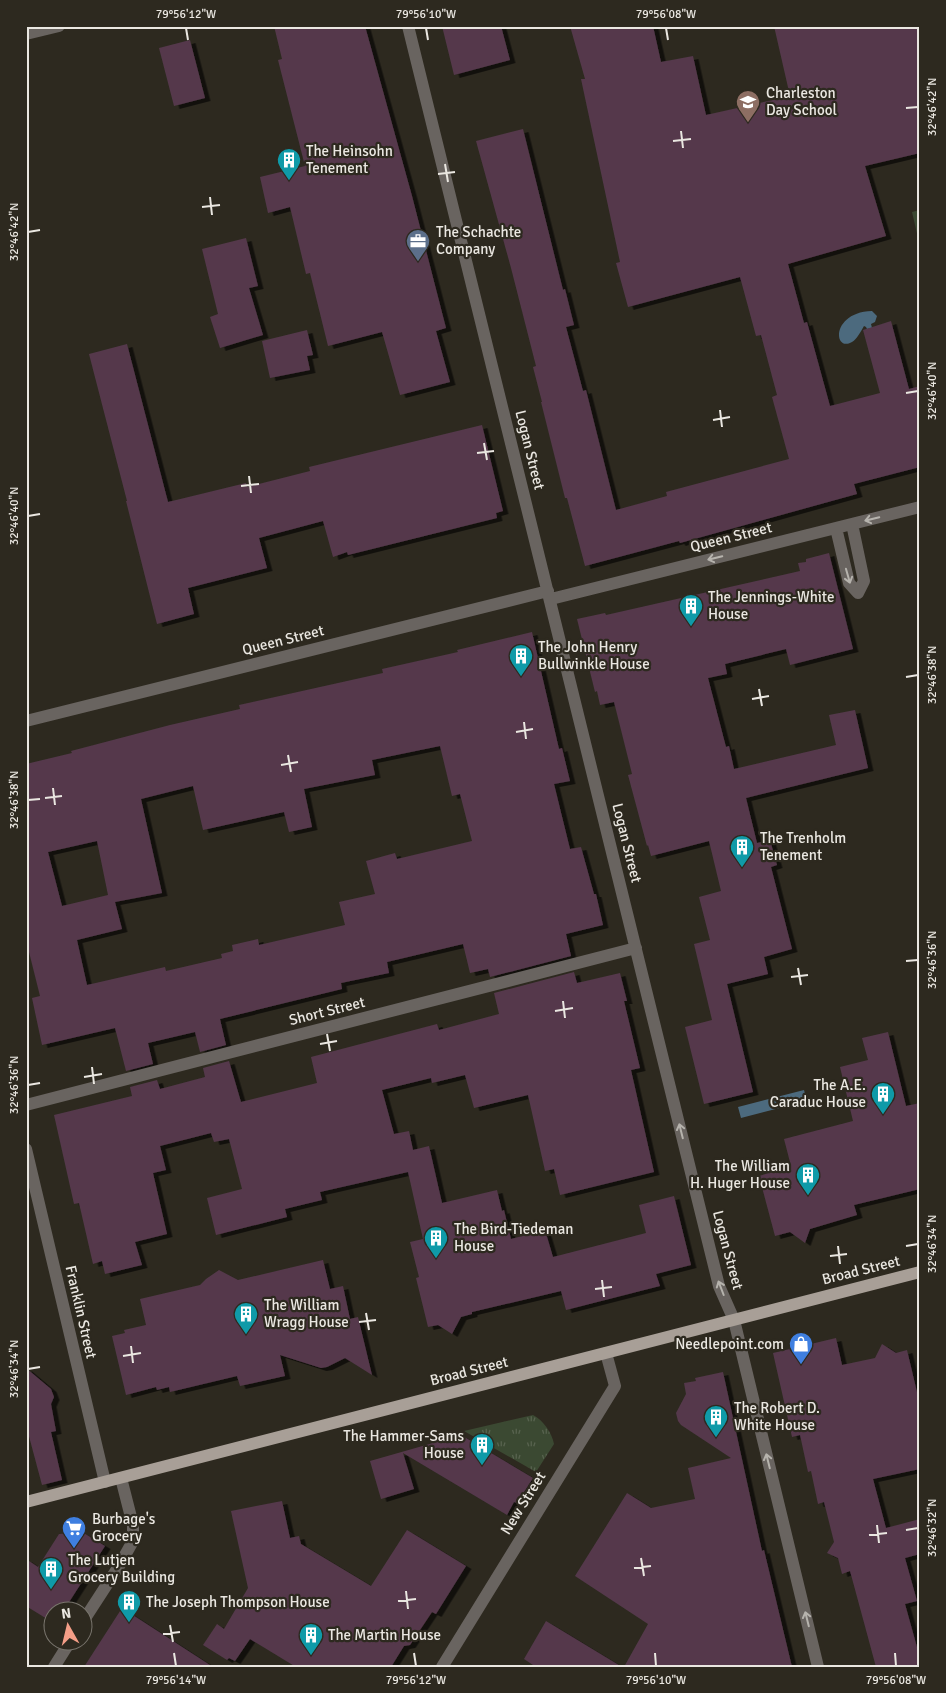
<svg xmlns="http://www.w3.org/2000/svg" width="946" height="1693" viewBox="0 0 946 1693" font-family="Signika,sans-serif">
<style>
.grass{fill:url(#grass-tufts)}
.water{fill:#4c6a7e}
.building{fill:#54394b;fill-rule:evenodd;filter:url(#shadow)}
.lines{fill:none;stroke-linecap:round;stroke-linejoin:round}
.minor{stroke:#696460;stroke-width:12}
.major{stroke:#a89f97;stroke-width:12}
.oneway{stroke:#b6b3ad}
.ticks{fill:none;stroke:#eae7e1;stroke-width:2}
.labels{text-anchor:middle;stroke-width:4.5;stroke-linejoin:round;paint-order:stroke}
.poi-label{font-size:15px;fill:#eae7e1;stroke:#2d291f;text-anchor:start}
.street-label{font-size:15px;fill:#eae7e1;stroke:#2d291f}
.neatline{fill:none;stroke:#eae7e1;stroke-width:2}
.ticks-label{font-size:12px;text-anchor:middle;fill:#eae7e1}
</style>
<defs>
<pattern id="grass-tufts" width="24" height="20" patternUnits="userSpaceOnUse" patternTransform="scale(1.25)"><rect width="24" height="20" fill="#3b4932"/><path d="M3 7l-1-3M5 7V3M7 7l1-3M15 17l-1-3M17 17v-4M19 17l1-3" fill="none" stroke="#58634f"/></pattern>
<filter id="shadow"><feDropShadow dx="5.5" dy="3" stdDeviation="0" flood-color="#0009"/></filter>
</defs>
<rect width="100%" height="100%" fill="#2d291f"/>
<path class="grass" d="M 920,210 L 920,246 L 912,212 Z
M 533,1415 C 543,1420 552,1433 554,1444 L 536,1472 L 464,1431 Z"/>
<path class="water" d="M 872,311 L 877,316 L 875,322 L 871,324 L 872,328 L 867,329 L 866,327 L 864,326 C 861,331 857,339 852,342 C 833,353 831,312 872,311 Z
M 804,1090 L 807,1101 L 741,1118 L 738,1107 Z"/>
<path class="building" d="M 274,26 L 365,26 L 412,196 L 446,328 L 436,331 L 450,382 L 400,395 L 382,332 L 328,346 L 310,273 L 306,274 L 290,207 L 268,213 L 260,177 L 305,166 L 278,60 L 282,59 Z
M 442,26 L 501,26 L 510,60 L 454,75 Z
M 570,26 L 653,26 L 661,62 L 693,56 L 706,115 L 790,96 L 774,26 L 920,26 L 920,153 L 865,166 L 886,236 L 788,264 L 804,323 L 807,322 L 830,406 L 880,393 L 863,330 L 891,321 L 909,389 L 920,386 L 920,467 L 854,484 L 857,494 L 680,543 L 679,541 L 585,566 L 567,498 L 565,498 L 541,402 L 542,402 L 533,367 L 536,366 L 511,268 L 476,141 L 523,129 L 563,290 L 565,289 L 574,325 L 566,327 L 583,391 L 586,390 L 616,510 L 667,496 L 666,492 L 789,459 L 772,397 L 777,395 L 761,335 L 756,336 L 740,277 L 628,307 L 616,263 L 620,262 L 581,79 L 585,79 Z
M 190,40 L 205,98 L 174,106 L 159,48 Z
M 246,238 L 258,286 L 249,288 L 263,335 L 220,348 L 210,317 L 218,314 L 202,249 Z
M 307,330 L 313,355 L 307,356 L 310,370 L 270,378 L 262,341 Z
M 127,344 L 168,502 L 246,483 L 247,487 L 310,471 L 309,467 L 482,425 L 503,511 L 496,513 L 497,518 L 348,555 L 347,552 L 333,557 L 323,521 L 259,538 L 267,568 L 188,588 L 194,614 L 157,624 L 126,501 L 127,501 L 89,354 Z
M 829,553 L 853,649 L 790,665 L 786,649 L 725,664 L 727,674 L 708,678 L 726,747 L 729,746 L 734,769 L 836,745 L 829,715 L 855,710 L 868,768 L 746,798 L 757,843 L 770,840 L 777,865 L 771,867 L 792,949 L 764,957 L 768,974 L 727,984 L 753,1092 L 704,1104 L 685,1027 L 712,1020 L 694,944 L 710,940 L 699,897 L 721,891 L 709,841 L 651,856 L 648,845 L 647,846 L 628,775 L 632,774 L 614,702 L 600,705 L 597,691 L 595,692 L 577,619 L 605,613 L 606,615 L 800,571 L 798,563 L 806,562 L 806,559 Z
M 532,632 L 559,749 L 562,748 L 570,781 L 554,784 L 570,849 L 581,847 L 594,894 L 596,894 L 603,925 L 566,934 L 571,956 L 490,977 L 488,969 L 470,973 L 463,944 L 387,962 L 389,973 L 341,983 L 342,989 L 220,1019 L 226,1045 L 200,1052 L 195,1032 L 148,1043 L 153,1064 L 126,1071 L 115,1028 L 42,1045 L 32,998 L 40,996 L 26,940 L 26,764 L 72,753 L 71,751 L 170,725 L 240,709 L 239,705 L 383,673 L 382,669 L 458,652 L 457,650 ZM 440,746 L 452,796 L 460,794 L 472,841 L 397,859 L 395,853 L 366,861 L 375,894 L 339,902 L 345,925 L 259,945 L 258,939 L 232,945 L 233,951 L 221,954 L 222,958 L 166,971 L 165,967 L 87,985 L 77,940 L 122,929 L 115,902 L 162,893 L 141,799 L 193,786 L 203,830 L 284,812 L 289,832 L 312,827 L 304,789 L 375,775 L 372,760 ZM 97,841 L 108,895 L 62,906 L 48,852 Z
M 574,972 L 577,983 L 620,973 L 627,1001 L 624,1001 L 640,1068 L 631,1070 L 654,1172 L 560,1195 L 554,1169 L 545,1171 L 528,1095 L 474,1108 L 465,1075 L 432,1083 L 431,1078 L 382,1090 L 394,1134 L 409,1131 L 413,1150 L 429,1146 L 442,1203 L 497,1190 L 502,1211 L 504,1210 L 511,1239 L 545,1230 L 553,1257 L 646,1233 L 639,1205 L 674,1196 L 691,1265 L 656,1274 L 660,1286 L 566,1310 L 561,1291 L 472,1312 L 472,1314 L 461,1317 L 452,1334 L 438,1325 L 428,1327 L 416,1278 L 419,1277 L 410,1242 L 423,1239 L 408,1172 L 320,1192 L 322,1200 L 285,1209 L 287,1217 L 216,1235 L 207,1198 L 242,1189 L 229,1139 L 214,1142 L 211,1133 L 160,1146 L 166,1170 L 153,1173 L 167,1234 L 135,1242 L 142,1265 L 105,1274 L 102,1261 L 93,1264 L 79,1203 L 74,1204 L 54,1115 L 132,1096 L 130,1087 L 157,1080 L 160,1089 L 205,1077 L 203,1068 L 229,1061 L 241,1102 L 317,1083 L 311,1057 L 437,1024 L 439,1030 L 499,1014 L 494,993 Z
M 888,1032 L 906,1106 L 920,1103 L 920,1189 L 854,1205 L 857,1215 L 810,1229 L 805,1243 L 790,1232 L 775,1236 L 759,1176 L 791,1166 L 784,1139 L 853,1121 L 840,1067 L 868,1060 L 862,1038 Z
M 323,1260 L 330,1289 L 343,1286 L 350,1319 L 358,1317 L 372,1375 L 345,1358 L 327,1367 L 321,1368 L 280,1355 L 285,1376 L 240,1386 L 237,1376 L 170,1392 L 169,1387 L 157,1390 L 156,1387 L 126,1395 L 112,1336 L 125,1333 L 124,1330 L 146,1325 L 140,1299 L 200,1285 L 206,1279 L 219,1270 L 238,1280 Z
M 836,1338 L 842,1365 L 875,1358 L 882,1344 L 896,1353 L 907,1350 L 920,1405 L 920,1469 L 873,1479 L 886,1528 L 920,1519 L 920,1554 L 905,1558 L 917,1601 L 905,1604 L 920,1658 L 920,1667 L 876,1667 L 850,1571 L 842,1574 L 838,1558 L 827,1553 L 834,1542 L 824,1502 L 818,1504 L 811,1471 L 808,1472 L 800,1435 L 792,1437 L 773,1353 Z
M 26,1368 L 51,1389 L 54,1397 L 51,1404 L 56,1431 L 51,1432 L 62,1480 L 42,1485 L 26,1425 Z
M 723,1372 L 762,1551 L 764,1550 L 792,1667 L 624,1667 L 648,1624 L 575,1576 L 627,1493 L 651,1508 L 695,1499 L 688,1468 L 731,1458 L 681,1425 L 678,1421 L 676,1413 L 686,1394 L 684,1383 L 696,1381 L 695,1378 Z
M 461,1435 L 533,1478 L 517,1503 L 514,1502 L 507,1515 L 403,1453 L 414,1489 L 381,1499 L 370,1461 Z
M 282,1501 L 290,1538 L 299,1536 L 301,1544 L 371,1586 L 407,1530 L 466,1566 L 436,1614 L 432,1612 L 410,1645 L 404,1646 L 391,1667 L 296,1667 L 250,1639 L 235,1661 L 229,1658 L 227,1660 L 203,1645 L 217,1624 L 224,1629 L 248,1588 L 231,1511 Z
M 82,1532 L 105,1546 L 64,1610 L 52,1610 L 52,1622 L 26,1606 L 26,1559 L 38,1567 L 59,1534 Z
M 122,1608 L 213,1667 L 84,1667 Z
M 546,1621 L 622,1667 L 536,1667 L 524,1659 Z"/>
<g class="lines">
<path class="minor" d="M 408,26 L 719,1286 L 734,1320 L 818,1667
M 26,34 L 59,26
M 836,528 L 849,583 L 858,593 L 864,581 L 852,524
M 551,599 L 920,507
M 26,721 L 548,591
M 26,1105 L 636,948
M 26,1149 L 105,1482
M 82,1623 L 119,1566 L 133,1541 L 133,1525 L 121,1478
M 54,1667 L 71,1640
M 442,1667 L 615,1386 L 606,1353"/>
<path class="major" d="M 26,1502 L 920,1272"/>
</g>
<defs><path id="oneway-shaft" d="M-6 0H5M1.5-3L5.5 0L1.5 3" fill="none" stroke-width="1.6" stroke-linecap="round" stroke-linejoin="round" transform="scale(1.25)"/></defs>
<g class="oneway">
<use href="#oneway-shaft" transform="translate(872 519) rotate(166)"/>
<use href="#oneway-shaft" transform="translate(715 558) rotate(166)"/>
<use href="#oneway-shaft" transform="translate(848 576) rotate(74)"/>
<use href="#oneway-shaft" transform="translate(681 1131) rotate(-104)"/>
<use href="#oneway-shaft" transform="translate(721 1288) rotate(-111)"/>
<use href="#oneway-shaft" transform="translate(768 1461) rotate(-104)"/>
<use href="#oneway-shaft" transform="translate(807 1619) rotate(-104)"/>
</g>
<path class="ticks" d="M 186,28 L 188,40M 426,28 L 428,40M 666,28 L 668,40M 906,108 L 918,107M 681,131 L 683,148M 673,141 L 691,139M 445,164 L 448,182M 438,174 L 455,172M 210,197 L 212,215M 202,207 L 220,205M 28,232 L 40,230M 906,393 L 918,391M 720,410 L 722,427M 713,420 L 730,417M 484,443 L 487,460M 477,453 L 494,451M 249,476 L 251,493M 241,486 L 259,484M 28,516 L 40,514M 906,677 L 918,675M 759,689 L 762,706M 752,699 L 769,696M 524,722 L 526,739M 516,732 L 533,729M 288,755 L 291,772M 281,765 L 298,762M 53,788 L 55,805M 45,798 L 62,796M 28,800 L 40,799M 906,961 L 918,960M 798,968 L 801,985M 791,977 L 808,975M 563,1001 L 565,1018M 555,1011 L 573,1008M 327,1034 L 330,1051M 320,1044 L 337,1041M 92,1067 L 94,1084M 84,1077 L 102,1074M 28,1085 L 40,1083M 838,1246 L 840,1264M 906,1246 L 918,1244M 830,1256 L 847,1254M 602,1280 L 604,1297M 595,1289 L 612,1287M 366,1313 L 369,1330M 359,1322 L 376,1320M 131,1346 L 133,1363M 123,1356 L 141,1353M 28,1369 L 40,1367M 877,1525 L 879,1543M 906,1530 L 918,1528M 869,1535 L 887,1533M 641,1558 L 644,1576M 634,1568 L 651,1566M 406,1591 L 408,1609M 398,1601 L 416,1599M 170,1625 L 173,1642M 163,1634 L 180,1632M 174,1653 L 176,1666M 414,1653 L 416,1666M 655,1653 L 656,1666M 895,1653 L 896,1666"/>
<defs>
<g id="school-pin" transform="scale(1.25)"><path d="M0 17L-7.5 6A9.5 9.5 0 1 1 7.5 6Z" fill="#8d6e63" stroke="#2d291f"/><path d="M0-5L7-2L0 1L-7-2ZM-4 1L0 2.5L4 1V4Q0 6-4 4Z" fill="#fff"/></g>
<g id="building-pin" transform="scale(1.25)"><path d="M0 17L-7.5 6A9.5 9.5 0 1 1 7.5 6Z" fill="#0f9aa8" stroke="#2d291f"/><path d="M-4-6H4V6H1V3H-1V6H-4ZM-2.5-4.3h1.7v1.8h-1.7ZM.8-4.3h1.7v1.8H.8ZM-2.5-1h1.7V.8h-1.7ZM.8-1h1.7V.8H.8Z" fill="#fff"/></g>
<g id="office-pin" transform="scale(1.25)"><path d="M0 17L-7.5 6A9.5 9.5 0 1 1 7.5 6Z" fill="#5c6f8a" stroke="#2d291f"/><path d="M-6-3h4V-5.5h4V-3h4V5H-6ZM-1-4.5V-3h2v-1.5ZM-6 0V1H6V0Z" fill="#fff"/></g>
<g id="shop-pin" transform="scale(1.25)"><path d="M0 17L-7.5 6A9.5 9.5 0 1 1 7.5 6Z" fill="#3f7fe0" stroke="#2d291f"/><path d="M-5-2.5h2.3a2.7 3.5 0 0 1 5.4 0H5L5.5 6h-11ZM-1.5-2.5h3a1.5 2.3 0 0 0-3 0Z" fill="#fff"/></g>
<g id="supermarket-pin" transform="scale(1.25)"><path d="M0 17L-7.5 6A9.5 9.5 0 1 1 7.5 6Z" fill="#3f7fe0" stroke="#2d291f"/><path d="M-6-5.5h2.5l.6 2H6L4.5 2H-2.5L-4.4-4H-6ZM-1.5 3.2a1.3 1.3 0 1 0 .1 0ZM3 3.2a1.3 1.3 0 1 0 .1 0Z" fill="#fff"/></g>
</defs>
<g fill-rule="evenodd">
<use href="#school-pin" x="748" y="102"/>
<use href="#building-pin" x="289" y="160"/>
<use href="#office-pin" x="418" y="241"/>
<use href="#building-pin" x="691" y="606"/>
<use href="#building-pin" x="521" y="656"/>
<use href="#building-pin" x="742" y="847"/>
<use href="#building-pin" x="883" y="1094"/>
<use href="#building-pin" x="808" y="1175"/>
<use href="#building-pin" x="436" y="1238"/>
<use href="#building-pin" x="246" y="1314"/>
<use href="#shop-pin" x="801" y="1344"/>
<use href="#building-pin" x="716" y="1417"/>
<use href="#building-pin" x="482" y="1445"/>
<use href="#supermarket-pin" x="74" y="1528"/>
<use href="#building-pin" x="51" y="1569"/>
<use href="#building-pin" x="129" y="1602"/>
<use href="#building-pin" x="311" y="1635"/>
</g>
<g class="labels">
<g class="poi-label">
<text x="766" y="98">Charleston<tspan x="766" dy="17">Day School</tspan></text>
<text x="306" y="156">The Heinsohn<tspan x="306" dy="17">Tenement</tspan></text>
<text x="436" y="237">The Schachte<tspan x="436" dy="17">Company</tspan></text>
<text x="708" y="602">The Jennings-White<tspan x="708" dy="17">House</tspan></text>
<text x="538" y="652">The John Henry<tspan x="538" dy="17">Bullwinkle House</tspan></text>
<text x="760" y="843">The Trenholm<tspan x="760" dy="17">Tenement</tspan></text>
<text x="866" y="1090" text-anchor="end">The A.E.<tspan x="866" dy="17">Caraduc House</tspan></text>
<text x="790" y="1171" text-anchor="end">The William<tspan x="790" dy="17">H. Huger House</tspan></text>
<text x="454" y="1234">The Bird-Tiedeman<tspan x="454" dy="17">House</tspan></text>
<text x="264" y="1310">The William<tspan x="264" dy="17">Wragg House</tspan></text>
<text x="784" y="1349" text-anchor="end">Needlepoint.com</text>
<text x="734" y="1413">The Robert D.<tspan x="734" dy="17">White House</tspan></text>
<text x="464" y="1441" text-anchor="end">The Hammer-Sams<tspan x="464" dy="17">House</tspan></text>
<text x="92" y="1524">Burbage's<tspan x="92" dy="17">Grocery</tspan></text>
<text x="68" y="1565">The Lutjen<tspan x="68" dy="17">Grocery Building</tspan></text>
<text x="146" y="1607">The Joseph Thompson House</text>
<text x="328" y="1640">The Martin House</text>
</g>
<g class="street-label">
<text transform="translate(530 450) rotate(76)" y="5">Logan Street</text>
<text transform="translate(731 537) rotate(-14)" y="5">Queen Street</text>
<text transform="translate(283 640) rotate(-14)" y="5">Queen Street</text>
<text transform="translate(627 843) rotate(76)" y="5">Logan Street</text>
<text transform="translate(327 1011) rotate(-14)" y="5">Short Street</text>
<text transform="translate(728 1250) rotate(75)" y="5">Logan Street</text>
<text transform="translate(861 1270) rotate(-14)" y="5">Broad Street</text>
<text transform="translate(81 1312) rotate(77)" y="5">Franklin Street</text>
<text transform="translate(469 1371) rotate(-14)" y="5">Broad Street</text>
<text transform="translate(523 1503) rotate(-58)" y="5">New Street</text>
</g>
</g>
<rect width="946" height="1693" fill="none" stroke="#2d291f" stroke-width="55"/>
<g transform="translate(68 1626) rotate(352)"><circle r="24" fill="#2d291f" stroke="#79756d"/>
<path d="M0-4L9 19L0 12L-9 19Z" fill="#f49e87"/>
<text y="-8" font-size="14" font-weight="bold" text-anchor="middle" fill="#eae7e1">N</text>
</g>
<rect x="28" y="28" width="890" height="1638" class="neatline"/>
<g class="ticks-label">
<text x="186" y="18">79°56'12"W</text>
<text x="426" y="18">79°56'10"W</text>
<text x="666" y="18">79°56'08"W</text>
<text transform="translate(932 107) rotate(-90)" y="4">32°46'42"N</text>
<text transform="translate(14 232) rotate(-90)" y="4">32°46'42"N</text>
<text transform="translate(932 391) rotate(-90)" y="4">32°46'40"N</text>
<text transform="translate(14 516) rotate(-90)" y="4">32°46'40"N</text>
<text transform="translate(932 675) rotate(-90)" y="4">32°46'38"N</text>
<text transform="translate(14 800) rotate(-90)" y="4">32°46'38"N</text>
<text transform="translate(932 960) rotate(-90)" y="4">32°46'36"N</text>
<text transform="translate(14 1085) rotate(-90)" y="4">32°46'36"N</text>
<text transform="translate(932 1244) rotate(-90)" y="4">32°46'34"N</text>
<text transform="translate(14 1369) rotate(-90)" y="4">32°46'34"N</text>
<text transform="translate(932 1528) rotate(-90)" y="4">32°46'32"N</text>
<text x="176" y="1684">79°56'14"W</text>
<text x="416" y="1684">79°56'12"W</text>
<text x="656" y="1684">79°56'10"W</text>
<text x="896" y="1684">79°56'08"W</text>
</g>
</svg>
